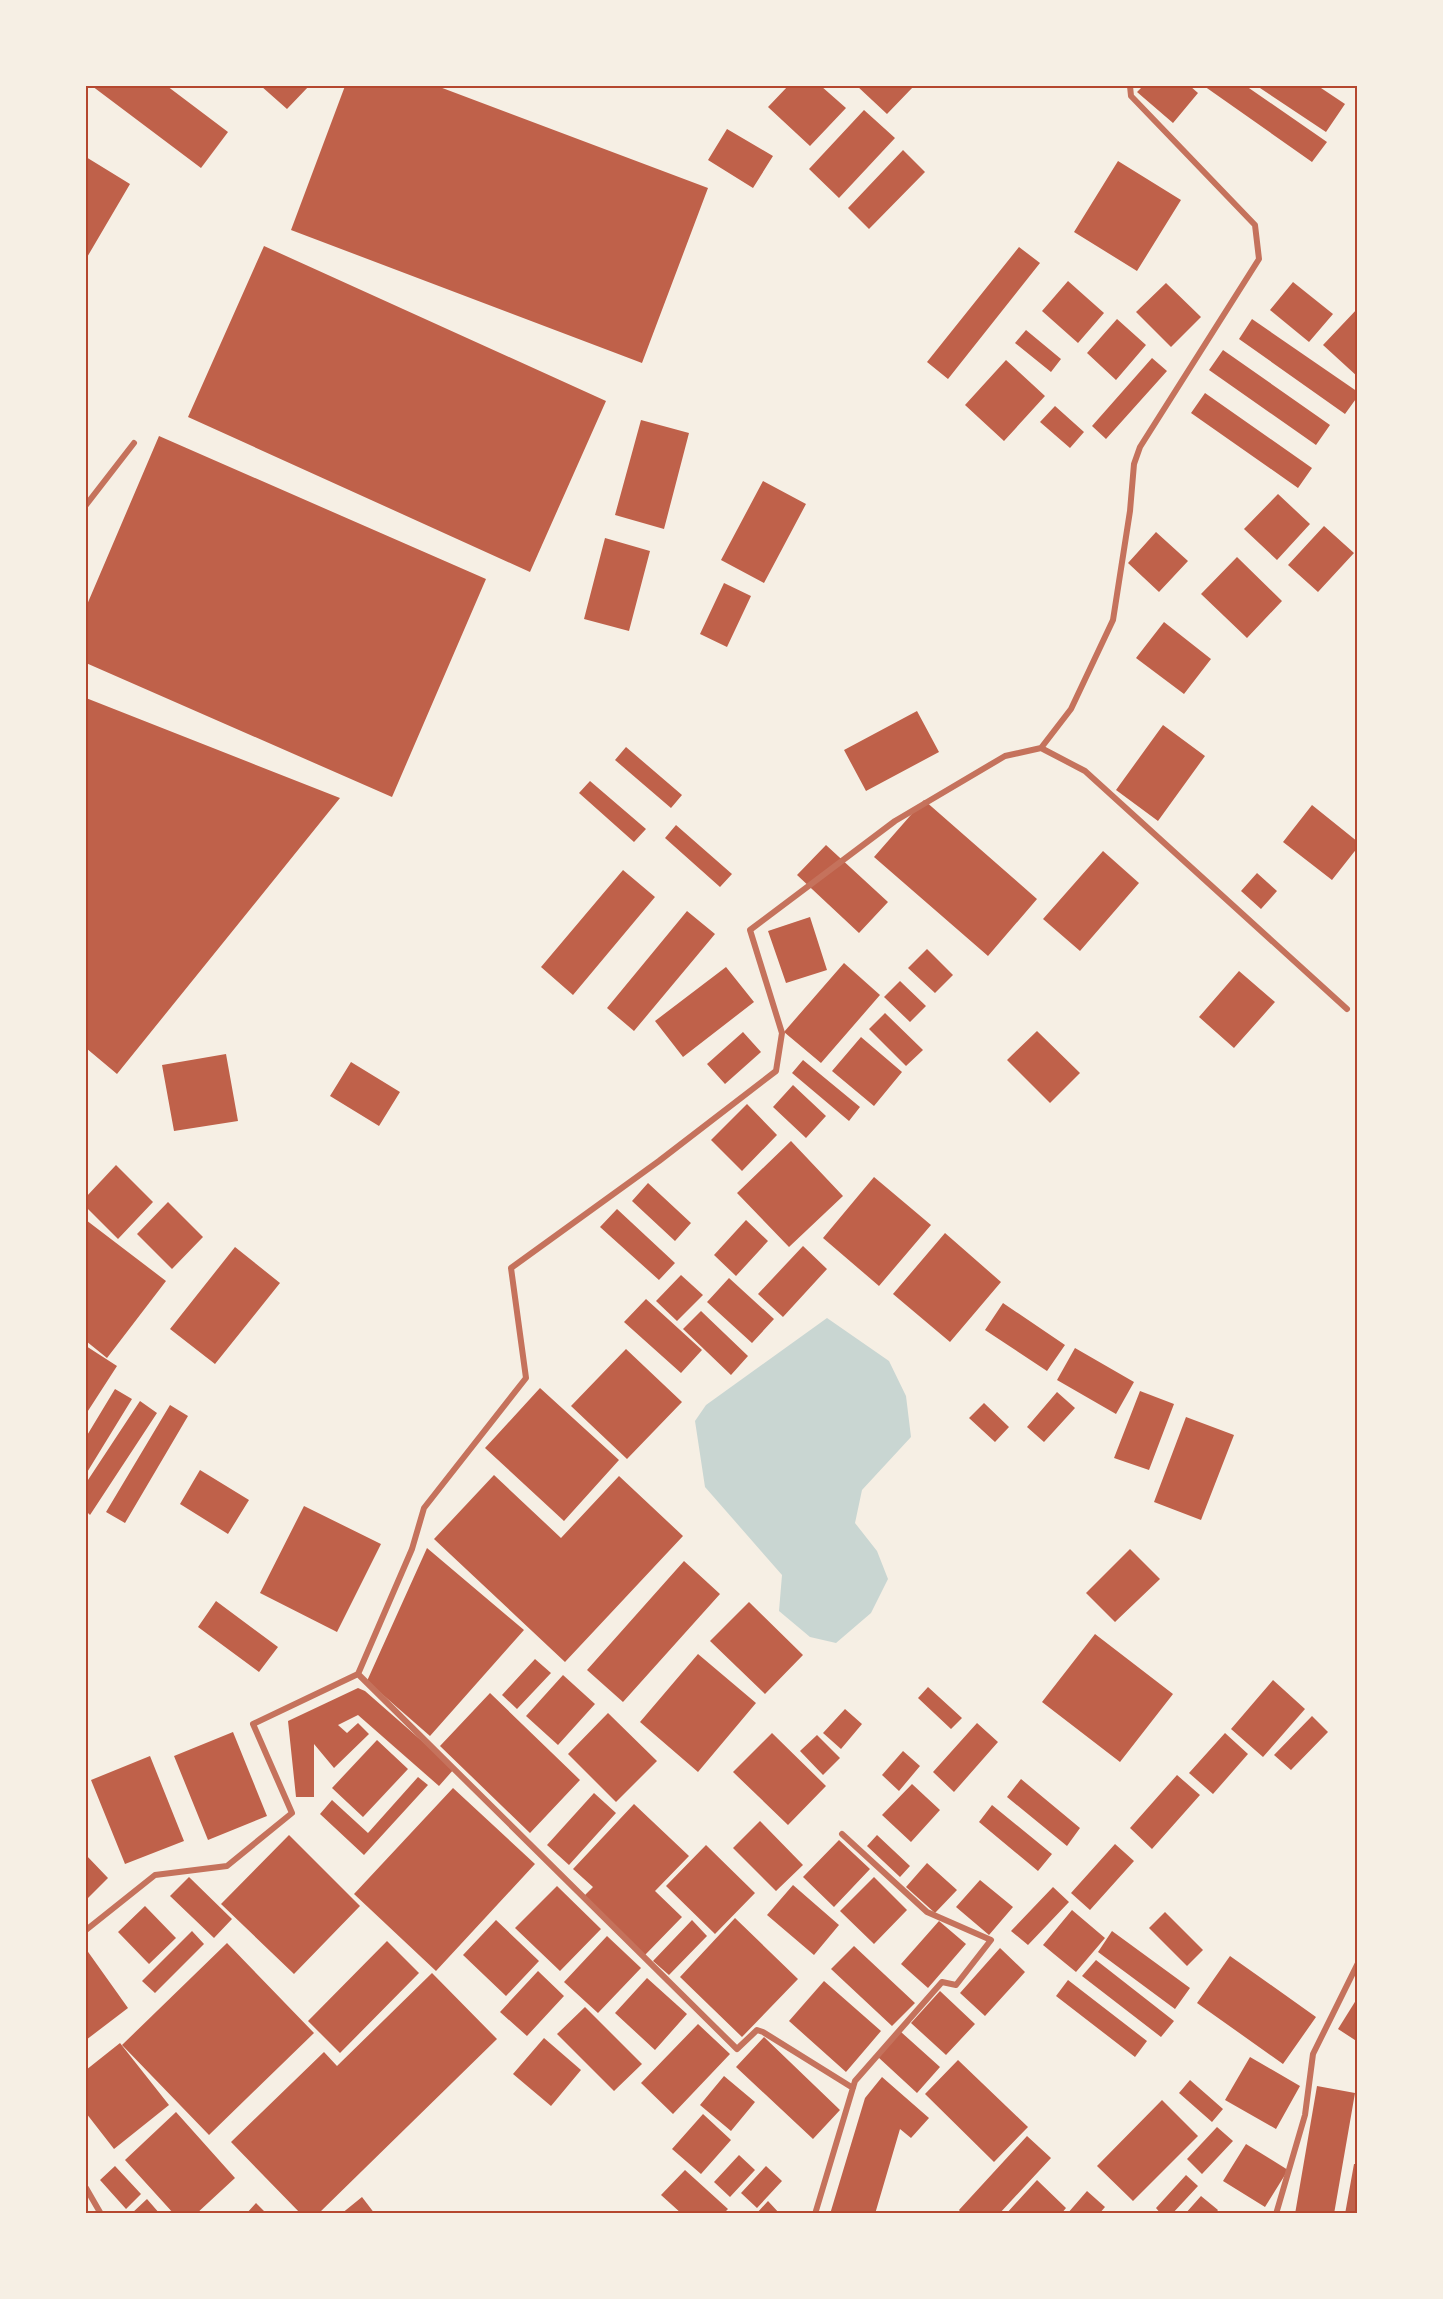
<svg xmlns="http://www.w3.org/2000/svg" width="1443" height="2299" viewBox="0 0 1443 2299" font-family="'Golos Text',sans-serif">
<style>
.water{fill:#c9d6d2}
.building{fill:#bf614a}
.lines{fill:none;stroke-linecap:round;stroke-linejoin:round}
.minor{stroke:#c5725c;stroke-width:6}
.neatline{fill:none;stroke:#b5482f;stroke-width:2}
</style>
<rect width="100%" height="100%" fill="#f6efe4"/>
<path class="water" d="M 827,1318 L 889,1361 L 906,1396 L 911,1437 L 862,1490 L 855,1523 L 877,1551 L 888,1579 L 871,1613 L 836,1643 L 810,1637 L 779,1611 L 782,1575 L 705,1487 L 695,1421 L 706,1405 Z"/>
<path class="building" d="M 92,86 L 167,86 L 228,132 L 201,168 Z
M 261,86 L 309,86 L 287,109 Z
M 345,86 L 437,86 L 708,188 L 642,363 L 291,230 Z
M 788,86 L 821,86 L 846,108 L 810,146 L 768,107 Z
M 857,86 L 911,86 L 913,87 L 887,114 Z
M 1143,86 L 1190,86 L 1198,93 L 1173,123 L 1137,92 Z
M 1204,86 L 1246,86 L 1327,142 L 1312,162 Z
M 1257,86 L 1318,86 L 1345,104 L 1326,132 Z
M 864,110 L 895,138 L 839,198 L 809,169 Z
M 727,129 L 773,156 L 753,188 L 708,160 Z
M 903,150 L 925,172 L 869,229 L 848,208 Z
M 86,157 L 130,184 L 86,259 Z
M 1118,161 L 1181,200 L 1137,271 L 1074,232 Z
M 264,246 L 606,401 L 530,572 L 188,417 Z
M 1019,247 L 1040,263 L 948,379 L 927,362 Z
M 1068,281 L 1104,313 L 1078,343 L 1042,311 Z
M 1293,282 L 1333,314 L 1309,342 L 1270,310 Z
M 1166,283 L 1201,317 L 1171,347 L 1136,312 Z
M 1358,308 L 1358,377 L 1323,345 Z
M 1117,319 L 1146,345 L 1116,380 L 1087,353 Z
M 1252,319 L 1358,392 L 1358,396 L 1345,414 L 1239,339 Z
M 1026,330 L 1061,359 L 1051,372 L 1015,343 Z
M 1223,350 L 1330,425 L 1316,445 L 1209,370 Z
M 1152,358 L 1167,371 L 1106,439 L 1092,426 Z
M 1006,360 L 1045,396 L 1004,441 L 965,405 Z
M 1205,393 L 1312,468 L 1298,488 L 1191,413 Z
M 1055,406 L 1084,432 L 1070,448 L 1040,422 Z
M 641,420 L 689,433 L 664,529 L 615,515 Z
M 159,436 L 486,579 L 392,797 L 86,663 L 86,607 Z
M 763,481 L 806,504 L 764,583 L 721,560 Z
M 1278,494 L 1310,524 L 1277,560 L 1244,529 Z
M 1324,526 L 1354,553 L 1318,592 L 1288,565 Z
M 1156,532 L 1188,561 L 1159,592 L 1128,563 Z
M 605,538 L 650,551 L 629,631 L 584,619 Z
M 1237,557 L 1282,601 L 1247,638 L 1201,594 Z
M 724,583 L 751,596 L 727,647 L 700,634 Z
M 1164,622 L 1211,659 L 1184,694 L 1136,658 Z
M 86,698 L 340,798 L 117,1074 L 86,1048 Z
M 917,711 L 939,752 L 866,791 L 844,750 Z
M 1163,725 L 1205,756 L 1158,821 L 1116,790 Z
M 626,747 L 682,795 L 671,808 L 615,760 Z
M 590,781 L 646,829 L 634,842 L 579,793 Z
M 924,800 L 1037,899 L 988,956 L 874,857 Z
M 1312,805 L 1358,842 L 1358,847 L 1332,880 L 1283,842 Z
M 676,825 L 732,874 L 720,887 L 665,838 Z
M 826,845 L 888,902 L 859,933 L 797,875 Z
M 1103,851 L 1139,883 L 1080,951 L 1043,919 Z
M 623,870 L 655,897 L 573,995 L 541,967 Z
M 1257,873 L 1277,891 L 1261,909 L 1241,891 Z
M 687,911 L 715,934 L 634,1031 L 607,1008 Z
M 810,917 L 827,970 L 786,983 L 768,931 Z
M 927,949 L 953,975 L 935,993 L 908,968 Z
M 844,963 L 880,995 L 821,1063 L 784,1032 Z
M 726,967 L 754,1002 L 683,1057 L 655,1021 Z
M 1239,971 L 1275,1002 L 1234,1048 L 1199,1017 Z
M 900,981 L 926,1006 L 910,1022 L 884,997 Z
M 885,1013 L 923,1050 L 906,1066 L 869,1029 Z
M 1037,1031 L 1080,1073 L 1050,1103 L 1007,1060 Z
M 743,1032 L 761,1052 L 725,1084 L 707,1064 Z
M 861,1037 L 902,1072 L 874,1106 L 832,1071 Z
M 226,1054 L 238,1121 L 174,1131 L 162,1065 Z
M 803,1060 L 860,1107 L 849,1121 L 792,1073 Z
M 351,1062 L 400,1092 L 379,1126 L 330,1096 Z
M 793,1085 L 826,1116 L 806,1138 L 773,1107 Z
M 747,1104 L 777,1135 L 742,1171 L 711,1140 Z
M 791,1141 L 843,1196 L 789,1247 L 737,1193 Z
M 116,1165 L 153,1202 L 118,1239 L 86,1207 L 86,1197 Z
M 874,1177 L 931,1225 L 879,1286 L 823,1238 Z
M 648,1183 L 691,1223 L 675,1241 L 632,1201 Z
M 168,1202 L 203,1237 L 172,1269 L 137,1234 Z
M 617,1209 L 675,1263 L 659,1280 L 600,1227 Z
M 86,1220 L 166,1281 L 107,1358 L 86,1341 Z
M 746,1220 L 768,1241 L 736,1276 L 714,1255 Z
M 945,1233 L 1001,1282 L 950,1342 L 893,1294 Z
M 803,1246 L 827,1269 L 783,1317 L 758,1294 Z
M 235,1247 L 280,1283 L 215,1364 L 170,1329 Z
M 681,1275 L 703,1295 L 677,1321 L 656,1301 Z
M 729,1278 L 774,1319 L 752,1343 L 707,1302 Z
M 646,1299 L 702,1350 L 681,1373 L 624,1322 Z
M 1003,1303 L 1065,1345 L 1047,1371 L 985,1330 Z
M 701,1311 L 748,1356 L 731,1375 L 683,1329 Z
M 86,1346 L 117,1366 L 86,1414 Z
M 1075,1348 L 1134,1382 L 1116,1414 L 1057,1380 Z
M 626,1349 L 682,1402 L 627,1459 L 571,1406 Z
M 540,1388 L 619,1460 L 564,1521 L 485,1448 Z
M 115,1389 L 132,1399 L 86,1474 L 86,1437 Z
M 1140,1391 L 1174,1404 L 1149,1470 L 1114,1458 Z
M 1057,1392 L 1075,1408 L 1044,1442 L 1027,1427 Z
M 140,1401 L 157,1413 L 90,1515 L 86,1511 L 86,1483 Z
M 984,1403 L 1009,1427 L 995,1442 L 969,1418 Z
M 170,1405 L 188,1416 L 125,1523 L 106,1512 Z
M 1186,1417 L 1234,1435 L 1201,1520 L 1154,1502 Z
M 200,1470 L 249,1500 L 228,1534 L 180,1504 Z
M 494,1475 L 561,1538 L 619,1476 L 683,1536 L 565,1662 L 434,1539 Z
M 304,1506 L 381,1544 L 337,1632 L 260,1593 Z
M 427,1548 L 524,1630 L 430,1736 L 367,1681 Z
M 1130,1549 L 1160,1579 L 1115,1622 L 1086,1593 Z
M 684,1561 L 720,1594 L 623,1702 L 587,1670 Z
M 216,1601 L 278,1647 L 259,1672 L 198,1627 Z
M 749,1602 L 803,1655 L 765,1694 L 710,1641 Z
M 1095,1634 L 1173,1694 L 1120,1762 L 1042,1702 Z
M 698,1654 L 756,1703 L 698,1772 L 640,1722 Z
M 535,1659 L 551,1673 L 517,1709 L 502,1695 Z
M 563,1675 L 595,1704 L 558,1745 L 526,1716 Z
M 1273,1680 L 1305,1709 L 1263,1757 L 1231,1729 Z
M 928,1687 L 962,1718 L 951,1729 L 918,1698 Z
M 358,1688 L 365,1691 L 454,1769 L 439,1786 L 358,1715 L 338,1725 L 347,1733 L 358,1723 L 369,1734 L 334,1768 L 314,1744 L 314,1797 L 296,1797 L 288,1721 Z
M 490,1693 L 580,1780 L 530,1833 L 440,1746 Z
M 845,1709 L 862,1724 L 841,1749 L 823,1733 Z
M 608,1713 L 657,1761 L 616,1802 L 568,1754 Z
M 1312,1716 L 1328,1732 L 1291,1770 L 1274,1755 Z
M 977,1723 L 998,1742 L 954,1792 L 933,1772 Z
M 233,1732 L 267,1816 L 208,1840 L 174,1756 Z
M 772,1733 L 826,1786 L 788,1825 L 733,1772 Z
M 1225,1733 L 1248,1754 L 1213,1794 L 1189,1773 Z
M 817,1735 L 840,1758 L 823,1775 L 800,1751 Z
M 377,1740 L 408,1769 L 363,1817 L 332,1788 Z
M 903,1751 L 920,1766 L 899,1791 L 882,1775 Z
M 150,1756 L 184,1841 L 125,1864 L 91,1780 Z
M 1177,1775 L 1200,1795 L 1152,1849 L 1130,1828 Z
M 418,1777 L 428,1785 L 364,1855 L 320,1814 L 332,1800 L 368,1833 Z
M 1021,1779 L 1080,1828 L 1067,1846 L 1007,1797 Z
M 912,1784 L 940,1810 L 911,1842 L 882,1815 Z
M 453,1788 L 535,1864 L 436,1971 L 354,1894 Z
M 594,1793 L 616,1813 L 569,1865 L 547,1845 Z
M 634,1804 L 689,1856 L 655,1891 L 682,1917 L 645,1955 L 584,1896 L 593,1887 L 573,1869 Z
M 992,1805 L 1052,1854 L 1038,1871 L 979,1822 Z
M 760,1821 L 803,1865 L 776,1891 L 733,1848 Z
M 289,1835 L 360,1906 L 294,1974 L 221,1904 Z
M 877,1835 L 910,1866 L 900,1877 L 867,1846 Z
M 839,1840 L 870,1869 L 834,1907 L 803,1877 Z
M 1115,1844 L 1134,1861 L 1090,1910 L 1071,1893 Z
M 706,1845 L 755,1893 L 715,1934 L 666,1886 Z
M 86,1855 L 108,1878 L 86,1900 Z
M 927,1863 L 957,1890 L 935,1913 L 906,1887 Z
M 189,1877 L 232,1919 L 214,1938 L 170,1896 Z
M 874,1877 L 907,1910 L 874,1944 L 840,1911 Z
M 980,1880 L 1013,1907 L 989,1935 L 956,1907 Z
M 793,1885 L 839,1925 L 814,1955 L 767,1915 Z
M 557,1886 L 601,1929 L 560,1971 L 515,1928 Z
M 1053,1887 L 1069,1902 L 1028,1945 L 1011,1931 Z
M 145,1906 L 176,1938 L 149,1964 L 118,1932 Z
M 1072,1910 L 1105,1938 L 1076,1972 L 1043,1945 Z
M 1165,1912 L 1203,1950 L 1187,1966 L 1149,1928 Z
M 735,1918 L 798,1979 L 742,2037 L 680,1977 Z
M 496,1920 L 539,1961 L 506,1996 L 463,1955 Z
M 692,1920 L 707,1936 L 669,1975 L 653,1961 Z
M 939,1921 L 966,1944 L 928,1988 L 901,1964 Z
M 192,1931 L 204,1944 L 155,1993 L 142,1981 Z
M 1112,1931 L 1190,1988 L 1175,2009 L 1098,1952 Z
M 607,1936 L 641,1968 L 598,2013 L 564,1982 Z
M 387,1941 L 419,1973 L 340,2053 L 308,2021 Z
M 227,1943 L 314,2033 L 209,2135 L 122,2045 Z
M 854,1946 L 915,2003 L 892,2026 L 831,1969 Z
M 1000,1948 L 1025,1972 L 985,2016 L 960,1993 Z
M 86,1949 L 128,2008 L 86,2040 Z
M 1230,1956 L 1316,2017 L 1283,2064 L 1197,2003 Z
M 1096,1960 L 1174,2021 L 1161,2037 L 1082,1976 Z
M 538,1971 L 564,1996 L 527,2036 L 500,2012 Z
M 432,1973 L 497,2039 L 318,2214 L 301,2214 L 231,2142 L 324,2052 L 337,2066 Z
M 647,1978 L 687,2014 L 655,2050 L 615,2013 Z
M 1068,1980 L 1147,2041 L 1135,2057 L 1056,1996 Z
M 824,1981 L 881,2031 L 846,2072 L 789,2021 Z
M 940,1991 L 975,2024 L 946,2055 L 911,2023 Z
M 1358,1997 L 1358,2042 L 1338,2029 Z
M 585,2007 L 642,2064 L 614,2091 L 557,2034 Z
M 698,2024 L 730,2054 L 673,2114 L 641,2083 Z
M 901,2032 L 940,2067 L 917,2093 L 878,2057 Z
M 764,2037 L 840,2110 L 813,2139 L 736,2067 Z
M 544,2038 L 581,2070 L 551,2106 L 513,2074 Z
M 120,2043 L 169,2105 L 114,2149 L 86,2113 L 86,2070 Z
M 1250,2057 L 1300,2086 L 1276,2129 L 1225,2100 Z
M 958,2060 L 1028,2127 L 994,2162 L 925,2094 Z
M 724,2076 L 755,2102 L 731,2131 L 700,2105 Z
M 882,2077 L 929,2118 L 911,2138 L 900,2129 L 875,2214 L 830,2214 L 865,2098 Z
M 1190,2080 L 1223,2109 L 1212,2122 L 1179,2093 Z
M 1317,2086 L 1355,2093 L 1334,2214 L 1295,2214 Z
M 1162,2100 L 1198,2136 L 1133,2201 L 1097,2166 Z
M 176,2112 L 235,2178 L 196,2214 L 174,2214 L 125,2160 Z
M 703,2114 L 731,2140 L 701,2174 L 672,2149 Z
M 1217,2127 L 1233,2141 L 1202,2174 L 1187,2159 Z
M 1027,2136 L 1051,2158 L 999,2214 L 962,2214 L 959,2210 Z
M 1246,2144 L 1288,2170 L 1265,2207 L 1223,2181 Z
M 739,2155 L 755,2170 L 730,2197 L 714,2182 Z
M 1354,2164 L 1358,2164 L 1358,2214 L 1345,2214 Z
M 115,2166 L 141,2194 L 126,2209 L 100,2180 Z
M 766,2166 L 782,2181 L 757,2208 L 741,2193 Z
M 685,2170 L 728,2209 L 723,2214 L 682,2214 L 661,2195 Z
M 1186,2175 L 1198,2186 L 1172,2214 L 1161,2214 L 1156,2208 Z
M 1037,2180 L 1066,2208 L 1061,2214 L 1006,2214 Z
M 1087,2191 L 1105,2207 L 1099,2214 L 1067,2214 Z
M 1201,2196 L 1218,2210 L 1215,2214 L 1185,2214 Z
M 362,2197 L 375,2214 L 341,2214 Z
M 147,2199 L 160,2214 L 131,2214 Z
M 768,2201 L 780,2214 L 756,2214 Z
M 256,2203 L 267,2214 L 246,2214 Z"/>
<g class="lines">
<path class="minor" d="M 86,505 L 134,443
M 1041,748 L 1071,709 L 1113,620 L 1130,511 L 1134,464 L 1140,447 L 1259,259 L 1255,225 L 1131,96 L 1130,86
M 358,1674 L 737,2049 L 757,2030 L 763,2032 L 853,2088
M 86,1930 L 155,1875 L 227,1866 L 292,1813 L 253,1724 L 358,1674 L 412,1549 L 424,1508 L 526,1378 L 511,1268 L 659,1161 L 776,1071 L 782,1033 L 750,930 L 895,821 L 1005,756 L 1041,748 L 1085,771 L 1347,1009
M 86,2188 L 101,2214
M 815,2214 L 855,2081 L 942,1982 L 956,1985 L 991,1940 L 927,1912 L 842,1834
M 1276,2214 L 1305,2115 L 1313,2054 L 1358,1963"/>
</g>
<rect width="1443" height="2299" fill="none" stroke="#f6efe4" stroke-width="174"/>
<rect x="87" y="87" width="1269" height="2125" class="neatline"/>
</svg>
